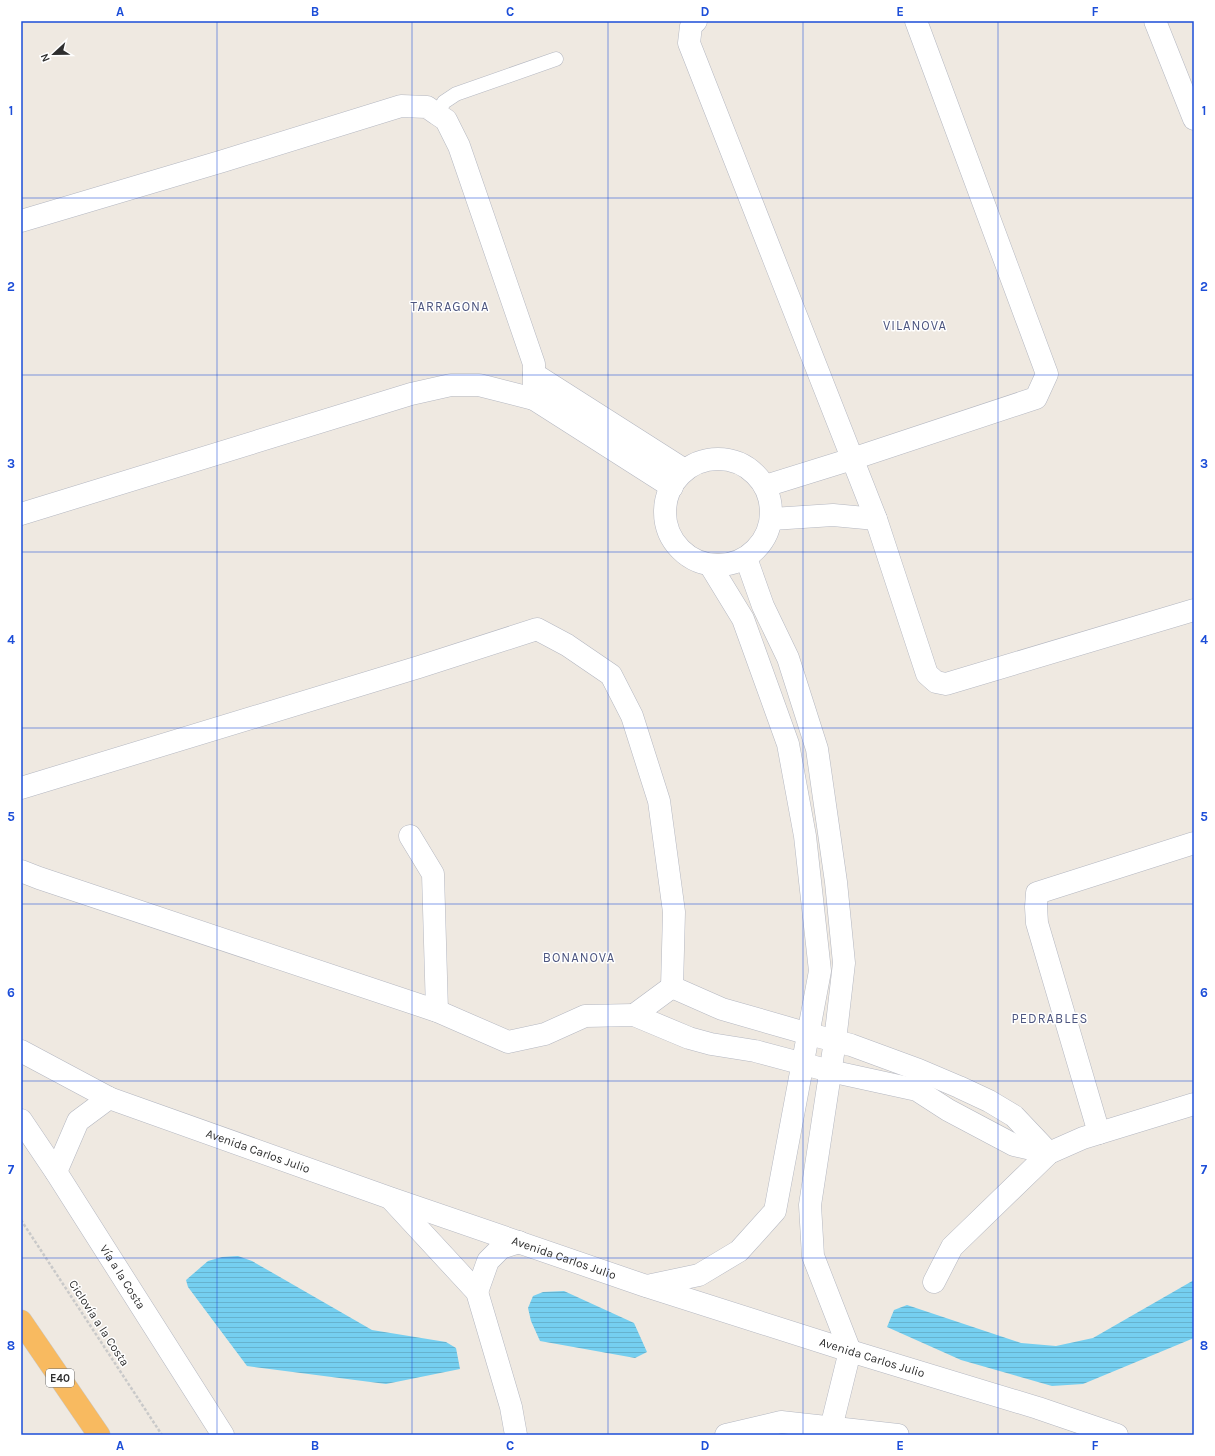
<svg xmlns="http://www.w3.org/2000/svg" width="1215" height="1456" viewBox="0 0 1215 1456" font-family="Karla,sans-serif">
<style>
.water{fill:url(#water-rules)}
.lines{fill:none;stroke-linecap:round;stroke-linejoin:round}
.service-casing{stroke:#b4b7c1;stroke-width:15}
.minor-casing{stroke:#b4b7c1;stroke-width:23}
.tertiary-casing{stroke:#b4b7c1;stroke-width:23}
.trunk-casing{stroke:#c9c9c9;stroke-width:23}
.path{stroke:#c9c9c9;stroke-width:2.5;stroke-dasharray:3 2;stroke-linecap:butt}
.service{stroke:#fff;stroke-width:14}
.minor{stroke:#fff;stroke-width:22}
.tertiary{stroke:#fff;stroke-width:22}
.trunk{stroke:#f8ba60;stroke-width:22}
.grid{fill:none;stroke:#1d4ed8;stroke-width:1;stroke-opacity:0.55}
.labels{text-anchor:middle;stroke-width:3;stroke-linejoin:round;paint-order:stroke}
.shield{fill:#fff;stroke:#6d6d6d;stroke-width:1}
.shield-label{font-size:11px;font-weight:bold;fill:#2e2e2e}
.street-label{font-size:12px;fill:#2e2e2e;stroke:#fff}
.neighbourhood-label{font-size:13px;letter-spacing:1px;fill:#4d5680;stroke:#fff}
.neatline{fill:none;stroke:#1d4ed8;stroke-width:1.5}
.grid-label{font-size:13px;text-anchor:middle;font-weight:bold;fill:#1d4ed8}
</style>
<defs>
<pattern id="water-rules" width="6" height="5" patternUnits="userSpaceOnUse"><rect width="6" height="5" fill="#75cff0"/><path d="M0 2.5h6" fill="none" stroke="#66b2ce"/></pattern>
</defs>
<rect width="100%" height="100%" fill="#efe9e1"/>
<path class="water" d="M 238,1256 L 252,1261 L 372,1330 L 446,1342 L 456,1348 L 460,1369 L 386,1384 L 247,1366 L 188,1287 L 186,1280 L 208,1261 L 222,1257 Z
M 1194,1280 L 1194,1338 L 1083,1384 L 1052,1386 L 961,1360 L 887,1327 L 894,1310 L 907,1305 L 1021,1343 L 1056,1346 L 1093,1338 Z
M 564,1291 L 634,1323 L 647,1352 L 635,1358 L 540,1341 L 531,1321 L 528,1308 L 533,1296 L 543,1292 Z"/>
<g class="lines">
<g class="service-casing">
<path id="service" d="M 437,114 L 444,102 L 456,94 L 556,59"/>
</g>
<g class="minor-casing">
<g id="minor">
<path d="M 696,21 L 691,26 L 689,43 L 876,519 L 927,674 L 936,682 L 946,684 L 1194,610"/>
<path d="M 1155,21 L 1194,119"/>
<path d="M 21,221 L 223,161 L 401,106 L 427,107 L 437,114 L 446,120 L 459,146 L 534,364 L 534,399"/>
<path d="M 534,374 L 683,469"/>
<circle cx="718" cy="512" r="53"/>
<path d="M 765,486 L 852,459 L 1036,398 L 1047,374 L 916,21"/>
<path d="M 21,514 L 411,394 L 451,385 L 479,385 L 534,399 L 672,487"/>
<path d="M 772,519 L 833,515 L 876,519"/>
<path d="M 746,558 L 763,606 L 788,658 L 817,749 L 836,882 L 844,963 L 835,1041 L 810,1205 L 813,1256 L 850,1351 L 831,1428"/>
<path d="M 21,788 L 419,667 L 537,629 L 567,645 L 611,675 L 632,716 L 659,801 L 674,912 L 672,987 L 722,1009 L 809,1034 L 851,1045 L 919,1070 L 959,1087 L 989,1101 L 1014,1116 L 1049,1153"/>
<path d="M 410,836 L 433,874 L 437,1011"/>
<path d="M 21,871 L 39,878 L 437,1011 L 508,1042 L 545,1034 L 585,1016 L 634,1015 L 689,1038 L 711,1044 L 755,1051 L 830,1071 L 917,1090 L 948,1110 L 1014,1145 L 1049,1153"/>
<path d="M 634,1015 L 672,987"/>
<path id="s1" d="M 21,1051 L 109,1098 L 390,1198 L 646,1286 L 850,1351 L 1038,1408 L 1117,1435"/>
<path d="M 1099,1133 L 1037,923 L 1036,907 L 1037,893 L 1194,843"/>
<path d="M 391,1199 L 477,1292 L 511,1407 L 516,1435"/>
<path d="M 934,1282 L 952,1247 L 1049,1153 L 1083,1138 L 1194,1104"/>
<path d="M 647,1286 L 699,1275 L 739,1251 L 775,1211 L 820,971 L 805,836 L 788,744 L 743,619 L 710,565"/>
<path d="M 477,1292 L 488,1261 L 501,1248 L 519,1242"/>
<path d="M 726,1435 L 781,1422 L 898,1435"/>
</g>
</g>
<g class="tertiary-casing">
<g id="tertiary">
<path id="s2" d="M 21,1120 L 56,1172 L 223,1435"/>
<path d="M 56,1172 L 78,1121 L 109,1098"/>
</g>
</g>
<g class="trunk-casing">
<path id="trunk" d="M 21,1321 L 99,1435"/>
</g>
<path class="path" d="M 21,1220 L 162,1435"/>
<use href="#service" class="service"/>
<use href="#minor" class="minor"/>
<use href="#tertiary" class="tertiary"/>
<use href="#trunk" class="trunk"/>
</g>
<path class="grid" d="M 217,21 L 217,1435M 412,21 L 412,1435M 608,21 L 608,1435M 803,21 L 803,1435M 998,21 L 998,1435M 21,198 L 1194,198M 21,375 L 1194,375M 21,552 L 1194,552M 21,728 L 1194,728M 21,904 L 1194,904M 21,1081 L 1194,1081M 21,1258 L 1194,1258"/>
<g class="labels">
<rect class="shield" x="46" y="1369" width="28" height="18" rx="3"/>
<g class="shield-label">
<text x="60" y="1382">E40</text>
</g>
<g class="street-label">
<text dy="4" stroke="none"><textPath href="#s1" startOffset="258">Avenida Carlos Julio</textPath></text>
<text dy="4" stroke="none"><textPath href="#s1" startOffset="582">Avenida Carlos Julio</textPath></text>
<text dy="4" stroke="none"><textPath href="#s2" startOffset="187">Vía a la Costa</textPath></text>
<text transform="translate(99 1323) rotate(57)" y="4">Ciclovía a la Costa</text>
<text dy="4" stroke="none"><textPath href="#s1" startOffset="906">Avenida Carlos Julio</textPath></text>
</g>
<g class="neighbourhood-label">
<text x="450" y="311">TARRAGONA</text>
<text x="915" y="330">VILANOVA</text>
<text x="579" y="962">BONANOVA</text>
<text x="1050" y="1023">PEDRABLES</text>
</g>
</g>
<rect width="1215" height="1456" fill="none" stroke="#ffffff" stroke-width="44"/>
<g transform="translate(54 54) rotate(248)" stroke="#ffffff" stroke-width="3" paint-order="stroke">
<path d="M0-3L7 15L0 10L-7 15Z" fill="#2e2e2e"/>
<text y="-6" font-size="11" font-weight="bold" text-anchor="middle" fill="#2e2e2e">N</text>
</g>
<rect x="22" y="22" width="1171" height="1412" class="neatline"/>
<g class="grid-label">
<text x="120" y="16">A</text>
<text x="315" y="16">B</text>
<text x="510" y="16">C</text>
<text x="705" y="16">D</text>
<text x="900" y="16">E</text>
<text x="1095" y="16">F</text>
<text x="11" y="115">1</text>
<text x="1204" y="115">1</text>
<text x="11" y="291">2</text>
<text x="1204" y="291">2</text>
<text x="11" y="468">3</text>
<text x="1204" y="468">3</text>
<text x="11" y="644">4</text>
<text x="1204" y="644">4</text>
<text x="11" y="821">5</text>
<text x="1204" y="821">5</text>
<text x="11" y="997">6</text>
<text x="1204" y="997">6</text>
<text x="11" y="1174">7</text>
<text x="1204" y="1174">7</text>
<text x="11" y="1350">8</text>
<text x="1204" y="1350">8</text>
<text x="120" y="1450">A</text>
<text x="315" y="1450">B</text>
<text x="510" y="1450">C</text>
<text x="705" y="1450">D</text>
<text x="900" y="1450">E</text>
<text x="1095" y="1450">F</text>
</g>
</svg>
